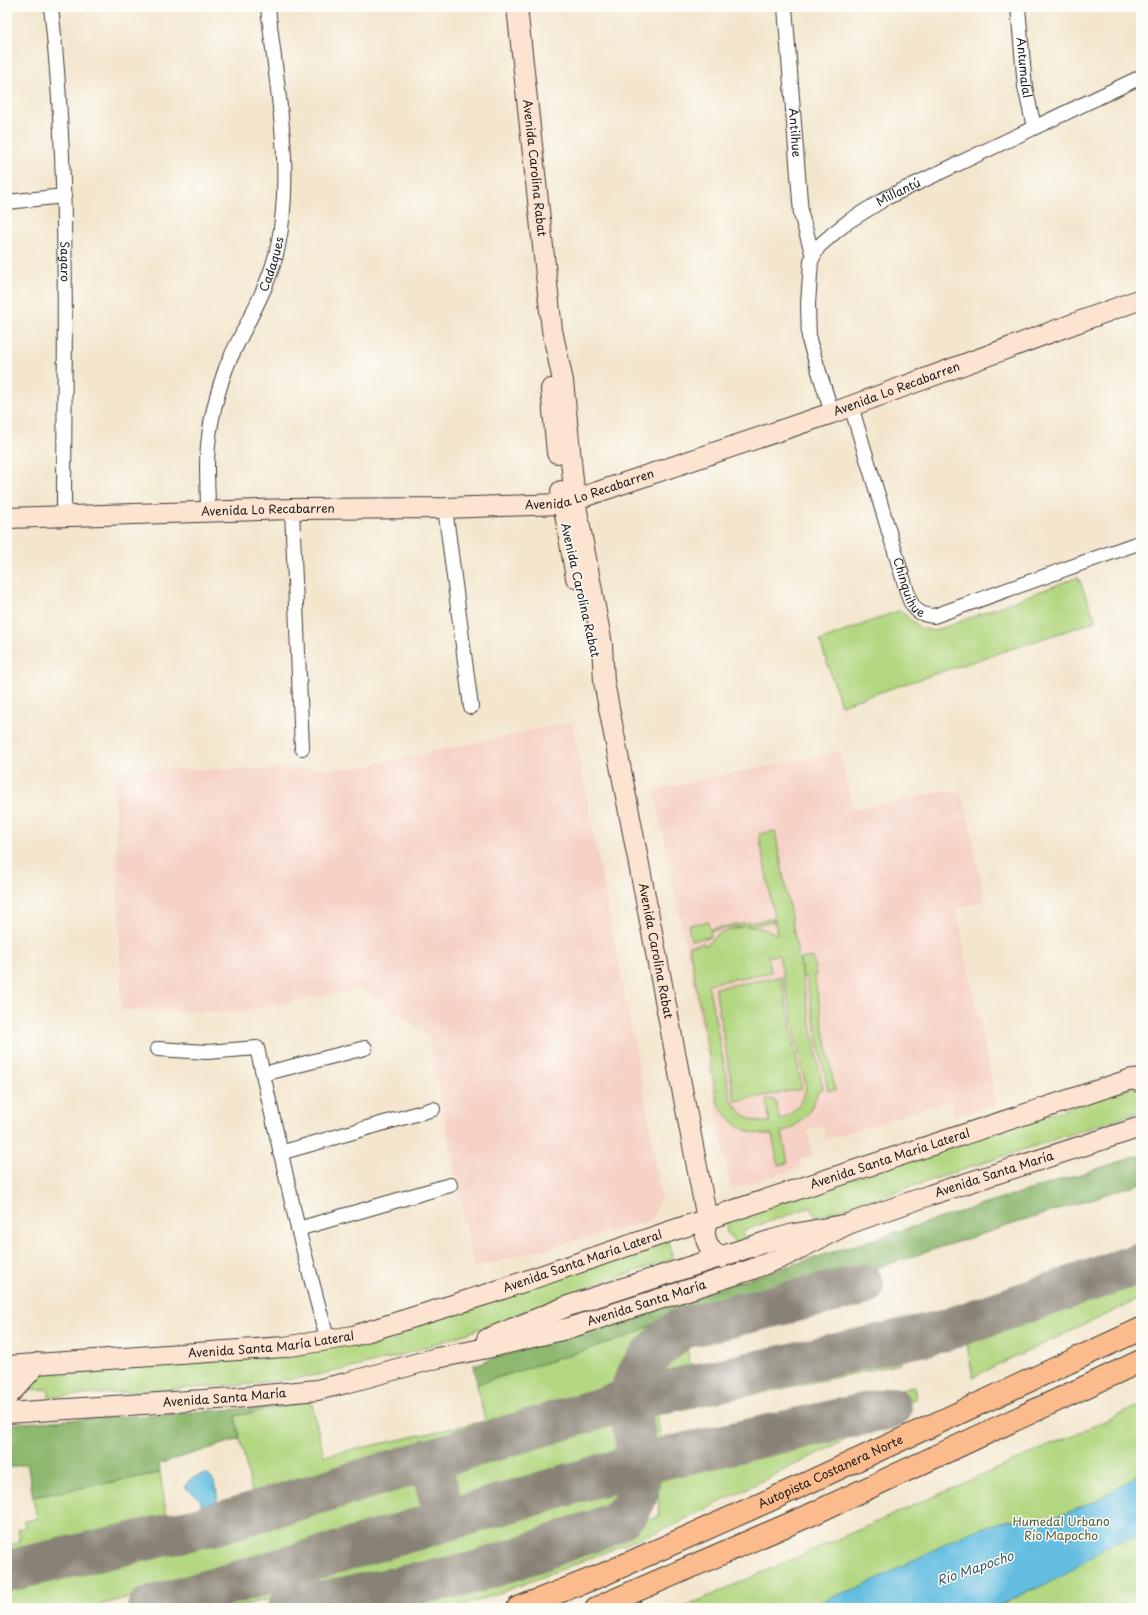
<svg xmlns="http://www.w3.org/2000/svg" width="1148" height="1615" viewBox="0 0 1148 1615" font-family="'Playpen Sans',sans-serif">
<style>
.built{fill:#f6d1c5}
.green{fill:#b2d780;stroke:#677a4e;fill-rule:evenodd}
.forest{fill:#8db86e;stroke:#546a45}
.water{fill:#64bee1;stroke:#406d7e}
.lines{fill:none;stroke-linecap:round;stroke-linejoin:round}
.taxiway{stroke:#888174;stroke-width:42}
.street-casing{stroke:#3c3a37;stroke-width:16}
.secondary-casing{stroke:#3c3a37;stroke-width:22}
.highway-casing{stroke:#3c3a37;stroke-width:24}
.street{stroke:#fff;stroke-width:14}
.secondary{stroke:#fde4d1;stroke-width:20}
.highway{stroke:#fbbb8c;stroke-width:22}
.labels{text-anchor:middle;stroke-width:3;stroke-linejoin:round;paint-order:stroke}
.street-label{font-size:12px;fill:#1c1c1c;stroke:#fdfcf7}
.park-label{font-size:12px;fill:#505d3f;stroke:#fdfcf7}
.water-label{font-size:13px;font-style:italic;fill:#395d6b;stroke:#fdfcf7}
</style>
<rect width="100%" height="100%" fill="#fdfcf7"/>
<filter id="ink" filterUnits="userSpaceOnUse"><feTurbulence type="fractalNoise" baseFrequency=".025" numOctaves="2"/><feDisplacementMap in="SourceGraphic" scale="8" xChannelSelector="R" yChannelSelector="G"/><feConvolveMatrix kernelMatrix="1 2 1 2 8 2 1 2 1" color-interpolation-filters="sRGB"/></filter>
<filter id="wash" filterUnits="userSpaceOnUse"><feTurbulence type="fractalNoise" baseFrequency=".012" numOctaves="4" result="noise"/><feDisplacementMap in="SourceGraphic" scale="16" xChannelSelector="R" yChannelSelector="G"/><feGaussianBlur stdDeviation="0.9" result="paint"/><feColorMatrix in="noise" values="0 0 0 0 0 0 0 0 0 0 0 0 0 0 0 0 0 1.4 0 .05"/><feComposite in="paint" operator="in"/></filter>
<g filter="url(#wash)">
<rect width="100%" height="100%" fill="#f3e6cd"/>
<path class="built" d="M 572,722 L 648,1115 L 661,1197 L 651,1221 L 474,1267 L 428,1036 L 363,988 L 239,1012 L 122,1010 L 114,770 L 357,768 Z
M 840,751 L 853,810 L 945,791 L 960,794 L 966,806 L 985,902 L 956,908 L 997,1105 L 954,1115 L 951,1102 L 945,1103 L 928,1107 L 847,1133 L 847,1134 L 826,1139 L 823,1126 L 808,1130 L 813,1156 L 800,1160 L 801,1167 L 731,1189 L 682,927 L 654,790 Z"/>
<path class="green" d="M 1078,577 L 1096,621 L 841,705 L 820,641 L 900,610 L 920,628 L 935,631 Z
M 775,831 L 823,1089 L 818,1091 C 812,1111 802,1125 782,1132 L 788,1163 L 778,1165 L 772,1134 C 746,1136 728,1123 717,1100 L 689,946 L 704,943 L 705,946 L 718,934 L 744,926 L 710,931 L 711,937 L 691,940 L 688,925 L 708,922 L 709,929 L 773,919 L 774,922 L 746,926 L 758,927 L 777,934 L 759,834 ZM 779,955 L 806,1088 C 803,1103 793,1114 780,1120 L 775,1099 L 766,1100 L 770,1122 C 753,1124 740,1114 731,1099 L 708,984 L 771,972 L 768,956 Z
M 813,957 L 816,975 L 814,976 L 835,1090 L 828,1091 L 806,977 L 803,977 L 800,959 Z
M 781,977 L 802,1089 L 735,1101 L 715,988 Z
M 1132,1087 L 1141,1088 L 1141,1111 L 816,1218 L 811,1207 L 742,1231 L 746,1241 L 738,1244 C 729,1239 724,1231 727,1220 Z
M 668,1241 L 673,1259 L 582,1289 L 468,1333 L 399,1356 L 351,1368 L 305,1377 L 253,1384 L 49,1397 L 48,1389 L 34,1390 L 26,1385 L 36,1375 L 52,1370 L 300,1352 Z
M 874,1264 L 878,1278 L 676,1325 C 650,1345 629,1361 624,1396 L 216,1521 L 7,1567 L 7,1545 L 20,1543 L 18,1529 L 25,1528 L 24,1521 L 37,1519 L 33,1497 L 160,1473 L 167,1518 L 252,1492 L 235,1416 L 311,1401 L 324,1456 L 485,1421 L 477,1384 L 624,1338 L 662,1320 L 704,1305 Z
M 1141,1276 L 1141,1298 L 973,1377 L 965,1335 Z
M 878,1289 L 880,1298 L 686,1345 L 692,1371 L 886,1324 L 888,1336 L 656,1387 L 649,1373 C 658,1357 670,1346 685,1335 Z
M 896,1350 L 900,1364 L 656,1415 L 662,1440 L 914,1387 L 916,1399 L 649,1453 L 641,1413 L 643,1407 Z
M 1141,1405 L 1141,1606 L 1135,1608 L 682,1608 Z
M 608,1415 C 629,1424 629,1438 630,1459 L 452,1508 L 438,1465 L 596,1417 Z
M 896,1415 L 667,1528 L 503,1592 L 457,1608 L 371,1608 L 485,1586 L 659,1516 L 657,1470 Z
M 422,1469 L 435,1516 L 88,1608 L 7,1608 L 7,1579 L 223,1529 Z
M 622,1480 C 617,1494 613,1505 601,1516 C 586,1529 564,1534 546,1541 C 468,1567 386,1577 305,1590 L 301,1570 Z
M 281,1576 L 285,1595 L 231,1608 L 190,1608 L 189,1603 Z"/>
<path class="forest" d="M 1141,1155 L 1141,1183 L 876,1268 L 874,1264 L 704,1305 L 662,1320 L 624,1338 L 477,1384 L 474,1365 Z
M 306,1399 L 311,1401 L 235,1416 L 240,1439 L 159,1464 L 160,1473 L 33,1497 L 27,1464 L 7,1468 L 7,1424 L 254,1408 Z"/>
<path class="water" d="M 1141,1473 L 1141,1535 L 1109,1545 L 1063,1576 L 993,1608 L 810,1608 L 834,1596 L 863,1586 L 967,1533 L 1000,1522 L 1028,1519 L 1054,1518 L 1096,1501 Z
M 207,1474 C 215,1480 218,1490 217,1501 L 201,1505 L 201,1500 L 185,1487 C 188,1478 198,1475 207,1474 Z"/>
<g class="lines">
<path class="taxiway" d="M 429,1459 L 446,1520
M 7,1571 L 216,1524 L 631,1399 L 943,1331 L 1141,1263
M 148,1608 L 639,1464 L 891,1408
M 288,1608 L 469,1574 C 505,1564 540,1550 575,1537 C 590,1532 610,1527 622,1517 C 661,1484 620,1421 634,1382 C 642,1362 664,1340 682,1328 L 863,1285"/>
</g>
</g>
<g filter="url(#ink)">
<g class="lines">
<g class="street-casing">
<g id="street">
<path id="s1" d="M 51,7 C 70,176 64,347 64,516"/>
<path id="s2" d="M 785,7 L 801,214 L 813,256"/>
<path id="s3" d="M 1018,7 L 1025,87 L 1034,127"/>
<path d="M 7,202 L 64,196"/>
<path id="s4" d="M 851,406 L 909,598 C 914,611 921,615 934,616 L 1141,542"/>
<path id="s5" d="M 832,413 L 809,340 L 808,304 L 811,261 L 818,247 L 835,232 L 849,221 L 886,198 L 1141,77"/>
<path d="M 445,508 L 471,707"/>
<path d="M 292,509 L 302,748"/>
<path id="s6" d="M 208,511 C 208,496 207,481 207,466 C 207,433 215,399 226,368 C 243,327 269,290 278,246 C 294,168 276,85 268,7"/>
<path d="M 158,1049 L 207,1052 L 257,1048 L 263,1074 L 365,1048"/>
<path d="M 263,1074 L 298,1229 L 328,1342"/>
<path d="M 280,1153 L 433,1109"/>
<path d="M 298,1229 L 450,1185"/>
</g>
</g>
<g class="secondary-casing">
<g id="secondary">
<path id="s7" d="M 517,7 L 552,330 L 563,381 L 575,500 L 602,644 L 604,682 L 707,1219 C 702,1237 706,1247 721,1258"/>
<path d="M 551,389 L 557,453"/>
<path d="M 561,491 L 576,578"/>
<path id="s8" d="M 7,518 L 292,509 L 445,508 L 562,504 L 832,413 L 1141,299"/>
<path id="s9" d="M 487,1339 L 568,1306 L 772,1240 L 794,1234 L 848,1224 L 930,1195 L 1141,1127"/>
<path id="s10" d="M 7,1366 L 284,1347 L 353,1336 L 491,1293 L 668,1232 L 1132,1079 L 1141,1082"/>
<path d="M 7,1397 L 38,1363"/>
<path id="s11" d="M 7,1413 L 234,1398 L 317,1390 L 346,1383 L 437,1358 L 487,1348 L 566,1329 L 750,1270 L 783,1257 L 848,1224"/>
</g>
</g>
<g class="highway-casing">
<g id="highway">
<path id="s12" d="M 518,1608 L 602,1575 L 768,1501 L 1141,1329"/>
<path d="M 596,1608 L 808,1516 L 1141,1361"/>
</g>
</g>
<use href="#street" class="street"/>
<use href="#secondary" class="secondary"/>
<use href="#highway" class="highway"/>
</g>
</g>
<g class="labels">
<g class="street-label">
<text dy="4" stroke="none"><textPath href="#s3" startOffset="61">Antumalal</textPath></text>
<text dy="4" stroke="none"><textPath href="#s2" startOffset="126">Antilhue</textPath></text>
<text dy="4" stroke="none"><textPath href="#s7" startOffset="162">Avenida Carolina Rabat</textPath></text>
<text dy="4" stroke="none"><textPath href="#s5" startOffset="269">Millantú</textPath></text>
<text dy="4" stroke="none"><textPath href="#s1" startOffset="255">Sagaro</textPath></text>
<text dy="4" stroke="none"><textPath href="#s6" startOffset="259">Cadaques</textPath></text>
<text dy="4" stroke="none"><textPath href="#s8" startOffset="909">Avenida Lo Recabarren</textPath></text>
<text dy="4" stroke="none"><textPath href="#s8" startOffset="585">Avenida Lo Recabarren</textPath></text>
<text dy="4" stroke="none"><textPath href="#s8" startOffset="261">Avenida Lo Recabarren</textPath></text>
<text dy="4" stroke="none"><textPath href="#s4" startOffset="191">Chinquihue</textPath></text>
<text transform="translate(580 590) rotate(77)" y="4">Avenida Carolina Rabat</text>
<text dy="4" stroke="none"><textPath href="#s7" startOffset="955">Avenida Carolina Rabat</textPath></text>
<text dy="4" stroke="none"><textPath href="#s10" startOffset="913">Avenida Santa María Lateral</textPath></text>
<text dy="4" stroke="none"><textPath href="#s9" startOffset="534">Avenida Santa María</textPath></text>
<text dy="4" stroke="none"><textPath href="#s10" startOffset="589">Avenida Santa María Lateral</textPath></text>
<text dy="4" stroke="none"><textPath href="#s11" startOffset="652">Avenida Santa María</textPath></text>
<text dy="4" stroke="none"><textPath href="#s10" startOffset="265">Avenida Santa María Lateral</textPath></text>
<text dy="4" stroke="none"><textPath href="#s11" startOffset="218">Avenida Santa María</textPath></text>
<text dy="4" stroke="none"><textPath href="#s12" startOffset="341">Autopista Costanera Norte</textPath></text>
</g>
<g class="park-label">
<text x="1061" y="1526">Humedal Urbano<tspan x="1061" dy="14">Río Mapocho</tspan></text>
</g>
<g class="water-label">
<text transform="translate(975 1568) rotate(-19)" y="5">Río Mapocho</text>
</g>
</g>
<rect width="1148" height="1615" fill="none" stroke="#fdfcf7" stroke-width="24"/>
</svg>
